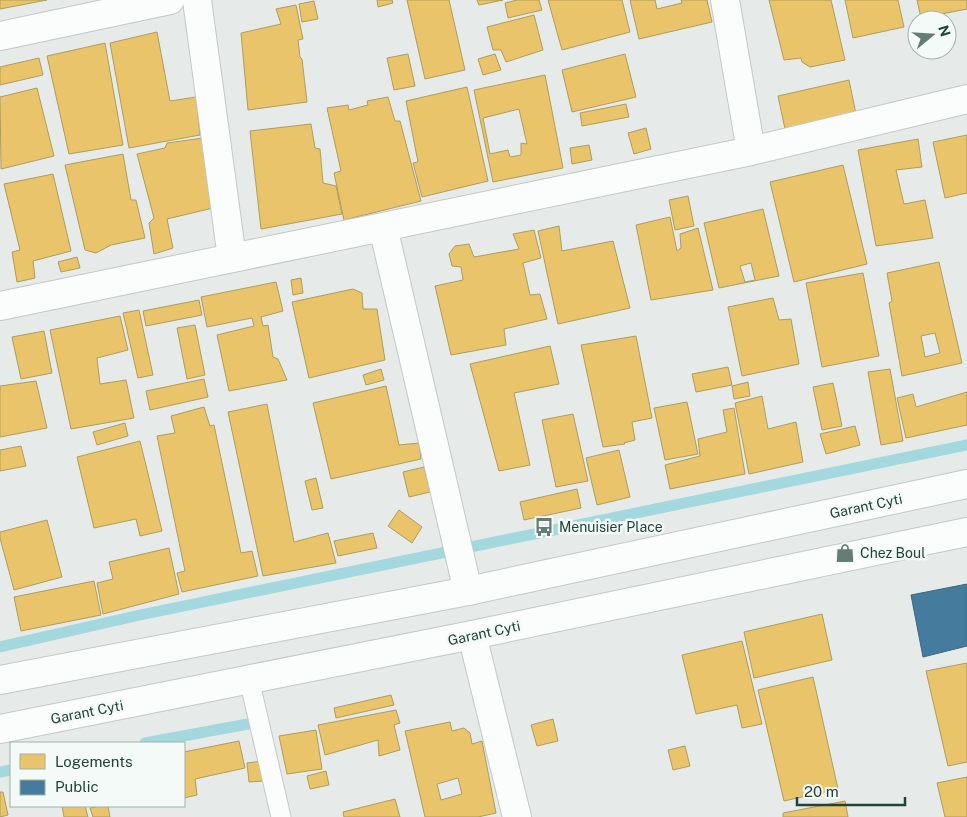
<svg xmlns="http://www.w3.org/2000/svg" width="967" height="817" viewBox="0 0 967 817" font-family="'Public Sans',sans-serif">
<style>
.homes{fill:#e9c46a;stroke:#ad9d5b;fill-rule:evenodd}
.public{fill:#457b9d;stroke:#3a6a7e}
.lines{fill:none;stroke-linecap:round;stroke-linejoin:round}
.stream{stroke:#a3d8de;stroke-width:11}
.lane-casing{stroke:#c3c8c6;stroke-width:21}
.street-casing{stroke:#c3c8c6;stroke-width:30}
.secondary-casing{stroke:#c1c9c6;stroke-width:30}
.lane{stroke:#fbfcfc;stroke-width:19}
.street{stroke:#fbfcfc;stroke-width:28}
.secondary{stroke:#fbfcfc;stroke-width:28}
.labels{text-anchor:middle;stroke-width:5;stroke-linejoin:round;paint-order:stroke}
.street-label{font-size:14px;fill:#204237;stroke:#f4faf7}
.poi-label{font-size:14px;fill:#204237;stroke:#f4faf7;text-anchor:start}
</style>
<rect width="100%" height="100%" fill="#e6ebe9"/>
<path class="homes" d="M 0,0 L 47,0 L 0,9 Z
M 377,0 L 392,0 L 393,3 L 378,7 Z
M 407,0 L 449,0 L 465,70 L 425,79 Z
M 477,0 L 503,0 L 479,5 Z
M 517,0 L 539,0 L 542,10 L 508,18 L 505,3 Z
M 548,0 L 622,0 L 630,32 L 562,50 Z
M 630,0 L 655,0 L 657,9 L 682,3 L 681,0 L 707,0 L 712,22 L 639,39 Z
M 769,0 L 831,0 L 845,60 L 810,67 L 802,62 L 801,58 L 784,60 Z
M 845,0 L 898,0 L 904,27 L 853,38 Z
M 917,0 L 967,0 L 967,9 L 921,18 Z
M 314,1 L 318,19 L 302,22 L 299,4 Z
M 296,5 L 303,39 L 298,40 L 300,57 L 302,59 L 307,102 L 248,110 L 241,33 L 281,24 L 276,9 Z
M 534,15 L 543,50 L 506,62 L 501,50 L 493,50 L 487,27 Z
M 157,32 L 170,101 L 196,97 L 200,135 L 129,148 L 110,43 Z
M 105,43 L 123,145 L 69,154 L 47,56 Z
M 408,54 L 415,86 L 394,90 L 387,58 Z
M 495,54 L 501,70 L 483,75 L 478,59 Z
M 625,54 L 636,97 L 572,112 L 562,70 Z
M 39,58 L 43,75 L 0,85 L 0,67 Z
M 545,75 L 563,168 L 493,182 L 474,90 ZM 519,109 L 527,144 L 521,143 L 521,155 L 510,157 L 508,150 L 490,154 L 483,118 Z
M 849,80 L 856,114 L 785,129 L 778,96 Z
M 467,87 L 488,181 L 422,197 L 413,163 L 418,162 L 406,101 Z
M 37,88 L 54,156 L 1,169 L 0,97 Z
M 388,97 L 395,121 L 400,121 L 421,201 L 344,220 L 334,173 L 341,171 L 327,108 L 348,105 L 349,110 L 368,105 L 367,101 Z
M 626,104 L 629,117 L 582,126 L 580,113 Z
M 311,124 L 315,148 L 320,149 L 323,183 L 336,186 L 342,214 L 261,229 L 250,131 Z
M 646,128 L 651,149 L 634,154 L 628,133 Z
M 967,135 L 967,193 L 945,198 L 933,142 Z
M 203,138 L 213,208 L 167,219 L 173,248 L 154,254 L 149,223 L 154,218 L 137,154 L 165,148 L 167,143 Z
M 918,139 L 922,167 L 896,170 L 904,204 L 925,200 L 933,238 L 876,246 L 858,150 Z
M 589,145 L 592,160 L 572,164 L 570,148 Z
M 123,154 L 131,200 L 136,200 L 145,238 L 111,245 L 96,253 L 85,250 L 65,165 Z
M 843,165 L 867,264 L 794,282 L 770,182 Z
M 53,174 L 71,251 L 33,261 L 35,278 L 17,282 L 12,252 L 20,250 L 4,184 Z
M 688,196 L 694,226 L 675,230 L 669,200 Z
M 763,209 L 779,276 L 719,288 L 704,223 ZM 751,263 L 755,280 L 745,282 L 740,266 Z
M 670,217 L 677,251 L 681,248 L 680,234 L 698,228 L 713,290 L 651,300 L 636,225 Z
M 559,226 L 562,251 L 613,241 L 630,308 L 558,324 L 538,231 Z
M 534,230 L 541,258 L 523,263 L 530,295 L 540,294 L 547,319 L 504,329 L 506,345 L 451,355 L 435,286 L 463,280 L 461,267 L 452,266 L 449,254 L 455,246 L 469,244 L 474,257 L 519,249 L 513,234 Z
M 77,257 L 80,268 L 61,272 L 58,262 Z
M 939,262 L 962,363 L 902,376 L 889,303 L 892,301 L 887,273 ZM 935,333 L 940,353 L 925,357 L 921,336 Z
M 863,273 L 879,356 L 822,367 L 806,283 Z
M 301,278 L 303,293 L 293,295 L 291,280 Z
M 276,282 L 283,311 L 261,317 L 263,326 L 268,325 L 273,357 L 278,359 L 287,380 L 229,391 L 217,335 L 254,326 L 252,318 L 207,327 L 201,297 Z
M 353,289 L 362,293 L 363,309 L 377,309 L 385,360 L 309,378 L 292,302 Z
M 773,298 L 779,320 L 791,319 L 799,364 L 742,376 L 728,307 Z
M 199,300 L 202,315 L 146,326 L 143,311 Z
M 139,310 L 153,375 L 138,378 L 123,313 Z
M 120,316 L 128,350 L 97,358 L 100,384 L 126,380 L 134,418 L 71,429 L 50,330 Z
M 195,325 L 205,375 L 187,379 L 177,328 Z
M 44,331 L 52,373 L 21,379 L 12,337 Z
M 636,336 L 652,418 L 632,422 L 635,440 L 624,443 L 625,444 L 603,447 L 581,345 Z
M 550,346 L 559,384 L 514,393 L 530,465 L 499,471 L 470,364 Z
M 728,367 L 732,385 L 696,392 L 692,374 Z
M 381,369 L 384,380 L 366,385 L 363,375 Z
M 890,369 L 903,441 L 881,445 L 868,372 Z
M 204,379 L 208,397 L 150,410 L 146,391 Z
M 36,381 L 47,428 L 0,437 L 0,386 Z
M 748,382 L 750,396 L 734,399 L 732,386 Z
M 833,383 L 842,426 L 822,430 L 813,387 Z
M 386,386 L 399,445 L 419,443 L 421,459 L 331,479 L 313,403 Z
M 967,392 L 967,425 L 906,438 L 897,398 L 913,394 L 916,407 Z
M 762,396 L 768,429 L 796,422 L 803,462 L 749,474 L 735,403 Z
M 687,402 L 698,454 L 665,460 L 654,408 Z
M 267,404 L 294,542 L 328,533 L 336,563 L 263,576 L 228,412 Z
M 204,407 L 210,426 L 214,425 L 241,553 L 252,551 L 258,576 L 182,592 L 177,573 L 185,571 L 157,436 L 175,433 L 171,416 Z
M 734,408 L 745,474 L 670,489 L 665,465 L 700,456 L 698,439 L 727,432 L 723,410 Z
M 573,414 L 588,481 L 556,487 L 542,420 Z
M 125,423 L 128,436 L 97,445 L 93,432 Z
M 855,426 L 860,445 L 826,454 L 820,434 Z
M 140,441 L 162,531 L 140,536 L 136,519 L 94,528 L 77,457 Z
M 21,446 L 26,466 L 0,471 L 0,450 Z
M 619,450 L 630,497 L 597,505 L 586,458 Z
M 424,467 L 430,492 L 409,497 L 403,472 Z
M 316,478 L 323,508 L 312,510 L 305,481 Z
M 577,489 L 581,508 L 524,520 L 520,502 Z
M 399,510 L 422,527 L 412,543 L 388,526 Z
M 47,520 L 62,577 L 14,590 L 0,538 L 0,532 Z
M 373,533 L 377,548 L 338,556 L 334,541 Z
M 169,548 L 179,594 L 103,614 L 97,583 L 113,579 L 109,562 Z
M 94,581 L 101,615 L 21,631 L 14,597 Z
M 822,614 L 832,660 L 754,678 L 744,632 Z
M 742,641 L 762,724 L 742,728 L 737,705 L 696,714 L 682,655 Z
M 967,663 L 967,762 L 948,766 L 926,671 Z
M 813,677 L 838,789 L 784,801 L 758,690 Z
M 391,695 L 394,705 L 336,718 L 334,708 Z
M 396,710 L 400,723 L 394,725 L 400,750 L 379,756 L 378,740 L 325,755 L 318,725 Z
M 553,719 L 558,741 L 537,746 L 531,725 Z
M 450,722 L 452,731 L 464,728 L 470,733 L 472,744 L 482,741 L 496,813 L 478,817 L 425,817 L 405,731 ZM 458,778 L 462,794 L 441,800 L 437,784 Z
M 316,730 L 322,769 L 287,774 L 279,736 Z
M 239,741 L 245,768 L 195,779 L 197,795 L 184,798 L 184,752 Z
M 685,746 L 690,766 L 673,770 L 668,750 Z
M 262,761 L 264,781 L 249,782 L 247,763 Z
M 326,771 L 329,785 L 310,789 L 307,776 Z
M 967,777 L 967,817 L 945,817 L 937,783 Z
M 0,792 L 3,792 L 8,815 L 0,817 Z
M 395,799 L 400,817 L 344,817 L 343,812 Z
M 845,801 L 848,817 L 783,817 L 783,813 Z
M 62,806 L 85,806 L 88,817 L 64,817 Z
M 100,806 L 108,806 L 110,817 L 93,817 L 90,808 Z"/>
<path class="public" d="M 967,584 L 967,646 L 923,657 L 911,595 Z"/>
<g class="lines">
<path class="stream" d="M 0,647 L 140,615 L 967,445
M 145,743 L 248,724
M 0,772 L 11,770"/>
<g class="lane-casing">
<path id="lane" d="M 249,679 L 281,817"/>
</g>
<g class="street-casing">
<path id="street" d="M 197,0 L 232,258
M 725,0 L 751,151
M 0,36 L 170,0
M 383,227 L 468,591
M 0,306 L 751,151 L 967,99
M 472,635 L 517,817"/>
</g>
<g class="secondary-casing">
<path id="secondary" d="M 0,680 L 468,591 L 967,484
M 0,729 L 472,635 L 967,532"/>
</g>
<use href="#lane" class="lane"/>
<use href="#street" class="street"/>
<use href="#secondary" class="secondary"/>
</g>
<defs>
<g id="bus-bare" transform="scale(1.5)"><path d="M-5-6H5V4H4V6H2V4H-2V6H-4V4H-5ZM-3.5-4V0h7V-4ZM-3.5 1.2v1.5H-2V1.2ZM2 1.2v1.5H3.5V1.2Z" fill="#657d75" stroke="#f4faf7" stroke-width="2.5" paint-order="stroke"/></g>
<g id="shop-bare" transform="scale(1.5)"><path d="M-5-2.5h2.3a2.7 3.5 0 0 1 5.4 0H5L5.5 6h-11ZM-1.5-2.5h3a1.5 2.3 0 0 0-3 0Z" fill="#657d75" stroke="#f4faf7" stroke-width="2.5" paint-order="stroke"/></g>
</defs>
<g fill-rule="evenodd">
<use href="#bus-bare" x="544" y="527"/>
<use href="#shop-bare" x="845" y="553"/>
</g>
<g class="labels">
<g class="street-label">
<text transform="translate(866 506) rotate(-12)" y="5">Garant Cyti</text>
<text transform="translate(484 633) rotate(-12)" y="5">Garant Cyti</text>
<text transform="translate(87 712) rotate(-11)" y="5">Garant Cyti</text>
</g>
<g class="poi-label">
<text x="559" y="532">Menuisier Place</text>
<text x="860" y="558">Chez Boul</text>
</g>
</g>
<rect x="10" y="742" width="175" height="65" fill="#f4faf7" stroke="#9fb0aa"/>
<rect x="20" y="754" width="25" height="15" fill="#e9c46a" stroke="#9fb0aa"/>
<text x="55" y="767" font-size="15" fill="#204237">Logements</text>
<rect x="20" y="780" width="25" height="15" fill="#457b9d" stroke="#9fb0aa"/>
<text x="55" y="792" font-size="15" fill="#204237">Public</text>
<g transform="translate(932 35) rotate(72)"><circle r="24" fill="#f4faf7" stroke="#9fb0aa"/>
<path d="M0-4L9 19L0 12L-9 19Z" fill="#657d75"/>
<text y="-8" font-size="14" font-weight="bold" text-anchor="middle" fill="#204237">N</text>
</g>
<path d="M797 797v8h108v-8" fill="none" stroke="#204237" stroke-width="2.5"/>
<text x="804" y="797" font-size="15" fill="#204237" stroke="#f4faf7" stroke-width="4" paint-order="stroke">20 m</text>
</svg>
